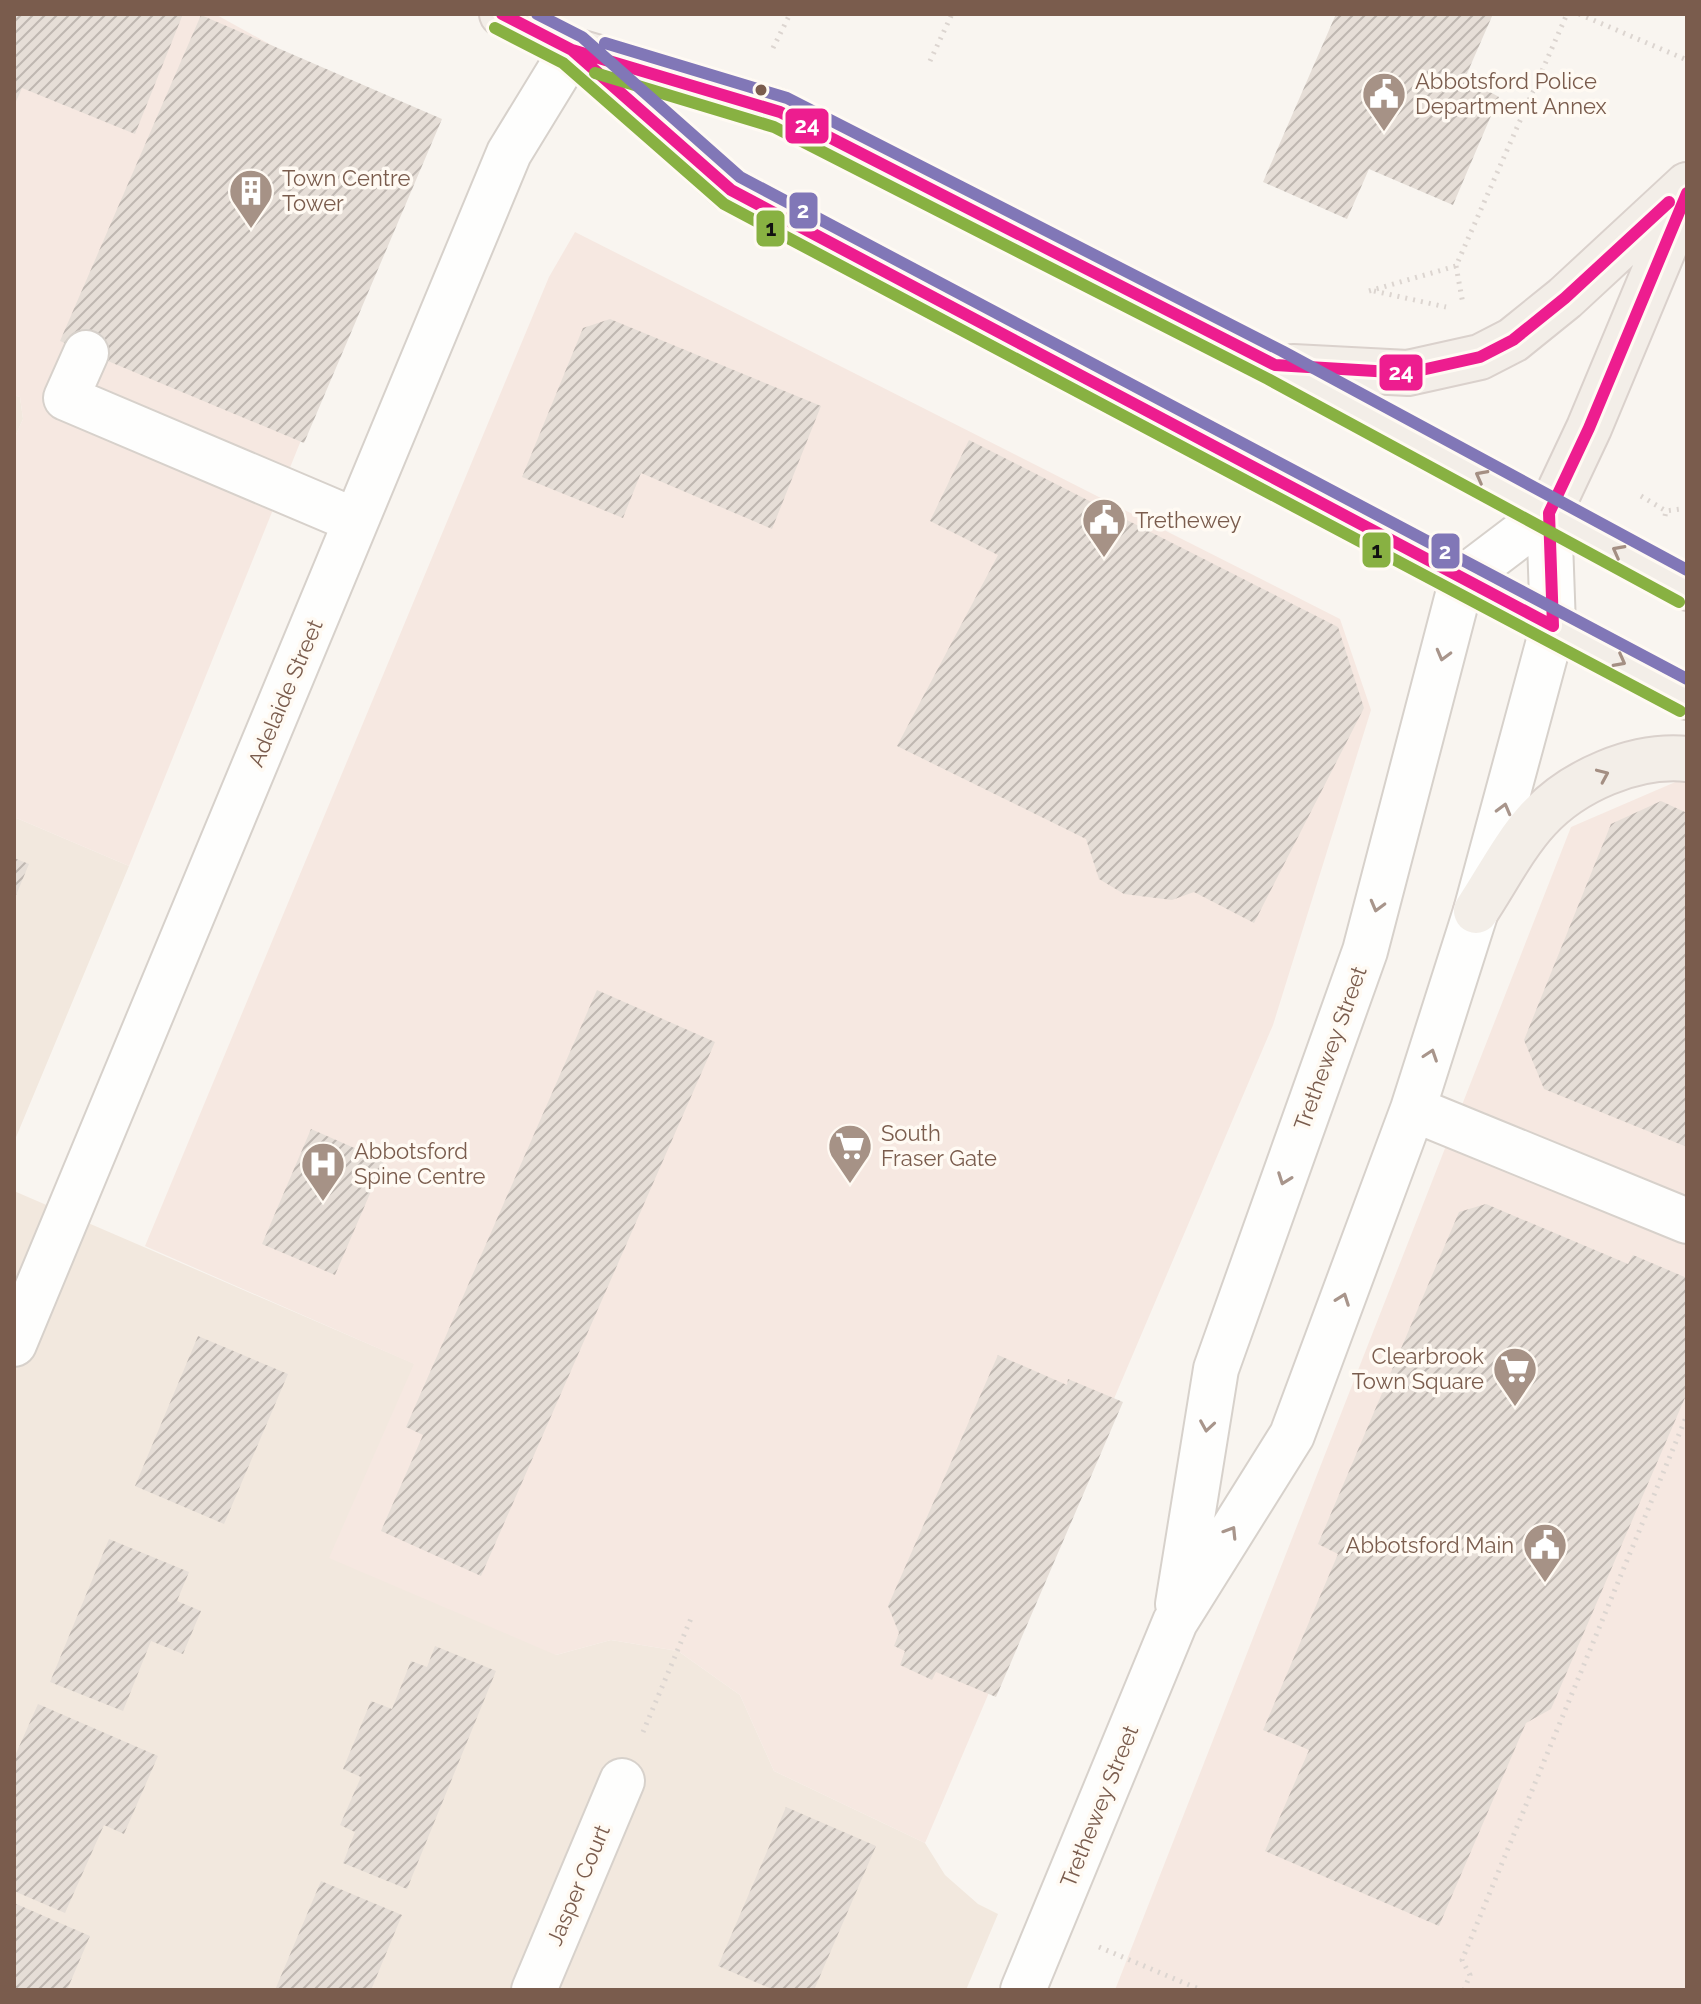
<svg xmlns="http://www.w3.org/2000/svg" width="1701" height="2004" viewBox="0 0 1701 2004" font-family="Raleway,sans-serif">
<style>
.residential{fill:#f2e8de}
.commercial{fill:#f6e8e1}
.building{fill:url(#building-hatch)}
.lines{fill:none;stroke-linecap:round;stroke-linejoin:round}
.minor-casing{stroke:#d7d1cb;stroke-width:48}
.major-casing{stroke:#dad1cc;stroke-width:48}
.path{stroke:#dcd5d0;stroke-width:5;stroke-dasharray:2 6;stroke-linecap:butt}
.minor{stroke:#fefefd;stroke-width:44}
.major{stroke:#f3eee8;stroke-width:44}
.bus-1-casing{stroke:#fffaf3;stroke-width:18}
.bus-2-casing{stroke:#fffaf3;stroke-width:18}
.bus-3-casing{stroke:#fffaf3;stroke-width:18}
.bus-1{stroke:#ed1d8f;stroke-width:12}
.bus-2{stroke:#88b142;stroke-width:12}
.bus-3{stroke:#8177b7;stroke-width:12}
.oneway{stroke:#a48f83}
.oneway2{stroke:#a8958b}
.bus-dot{fill:#7a5c4d;stroke:#fffaf3;stroke-width:3}
.labels{text-anchor:middle;stroke-width:7;stroke-linejoin:round;paint-order:stroke}
.poi-label{font-size:22px;fill:#7a5c4d;stroke:#fffaf3;text-anchor:start}
.street-label{font-size:22px;fill:#7a5c4d;stroke:#fffaf3}
.line-badge{stroke:#fffaf3;stroke-width:3}
.badge-label{font-size:22px;text-anchor:middle;font-weight:bold;fill:#fff}
.pale-badge-label{font-size:22px;text-anchor:middle;font-weight:bold;fill:#111}
</style>
<defs>
<pattern id="building-hatch" width="6" height="6" patternUnits="userSpaceOnUse" patternTransform="scale(2)"><rect width="6" height="6" fill="#e6ded7"/><path d="M-1 1l2-2M0 6l6-6M5 7l2-2" fill="none" stroke="#bfb7b1"/></pattern>
</defs>
<rect width="100%" height="100%" fill="#f9f5f0"/>
<path class="residential" d="M 14,395 L 20,397 L 23,419 L 14,439 Z
M 14,817 L 129,866 L 14,1142 Z
M 14,1191 L 415,1364 L 556,1655 L 611,1640 L 678,1651 L 740,1695 L 774,1771 L 925,1843 L 945,1875 L 978,1904 L 998,1914 L 966,1990 L 14,1990 Z"/>
<path class="commercial" d="M 14,14 L 215,14 L 385,108 L 407,178 L 129,866 L 14,817 L 14,439 L 23,419 L 20,397 L 14,395 Z
M 575,232 L 1340,619 L 1371,710 L 1273,1025 L 925,1843 L 774,1771 L 740,1695 L 678,1651 L 611,1640 L 556,1655 L 329,1558 L 414,1364 L 145,1246 L 549,277 Z
M 1687,777 L 1687,1990 L 1115,1990 L 1571,827 Z"/>
<path class="building" d="M 14,14 L 183,14 L 135,134 L 22,88 L 14,106 Z
M 1336,14 L 1493,14 L 1465,78 L 1499,97 L 1453,205 L 1369,169 L 1347,219 L 1263,182 Z
M 201,15 L 442,119 L 304,443 L 60,341 Z
M 610,319 L 821,406 L 772,529 L 641,473 L 623,518 L 522,477 L 583,328 Z
M 969,440 L 1338,627 L 1364,708 L 1254,923 L 1194,892 L 1172,900 L 1124,894 L 1099,879 L 1086,839 L 897,746 L 998,555 L 930,521 Z
M 1661,801 L 1687,813 L 1687,1147 L 1544,1089 L 1524,1040 L 1611,824 Z
M 14,858 L 29,864 L 14,900 Z
M 597,990 L 715,1042 L 481,1576 L 381,1531 L 423,1435 L 406,1427 Z
M 311,1129 L 384,1161 L 335,1275 L 262,1244 Z
M 1486,1204 L 1628,1264 L 1633,1255 L 1687,1278 L 1687,1393 L 1551,1709 L 1526,1723 L 1439,1926 L 1265,1851 L 1309,1750 L 1263,1730 L 1338,1554 L 1318,1544 L 1459,1212 Z
M 198,1336 L 288,1374 L 224,1524 L 135,1486 Z
M 998,1355 L 1067,1385 L 1068,1379 L 1123,1402 L 996,1697 L 936,1672 L 932,1680 L 900,1665 L 905,1651 L 894,1646 L 899,1633 L 888,1606 Z
M 109,1539 L 189,1572 L 177,1601 L 201,1611 L 183,1654 L 151,1641 L 123,1711 L 50,1682 Z
M 435,1646 L 496,1671 L 407,1889 L 343,1863 L 355,1832 L 340,1825 L 361,1777 L 343,1769 L 371,1701 L 392,1709 L 411,1661 L 427,1667 Z
M 38,1704 L 158,1756 L 124,1834 L 104,1825 L 65,1913 L 14,1891 L 14,1758 Z
M 786,1807 L 876,1846 L 814,1990 L 774,1990 L 718,1966 Z
M 321,1881 L 402,1915 L 371,1990 L 275,1990 Z
M 14,1903 L 90,1936 L 67,1990 L 14,1990 Z"/>
<g class="lines">
<g class="minor-casing">
<path id="minor" d="M 86,353 L 66,398 L 356,521
M 1413,1109 L 1687,1221
M 14,1344 L 509,153 L 572,50
M 1178,1604 L 1216,1369 L 1365,951 L 1462,579 L 1549,513
M 534,1990 L 622,1781
M 1023,1990 L 1175,1622 L 1292,1435 L 1413,1109 L 1476,911 L 1553,626 L 1549,513"/>
</g>
<g class="major-casing">
<path id="major" d="M 502,14 L 572,50 L 780,112 L 1275,365 L 1687,588
M 583,59 L 731,190 L 1687,697
M 1293,367 L 1408,373 L 1480,357 L 1513,340 L 1565,298 L 1687,185
M 1549,513 L 1589,428 L 1687,193
M 1476,911 C 1496,881 1514,845 1538,819 C 1573,781 1634,754 1687,759"/>
</g>
<path class="path" d="M 1579,14 L 1687,60
M 773,48 L 790,14
M 930,61 L 952,14
M 1456,266 L 1463,304
M 1369,291 L 1456,266 L 1567,14
M 1374,291 L 1446,307
M 1641,496 L 1666,511
M 1665,516 L 1666,511 L 1681,509
M 643,1732 L 692,1616
M 1099,1947 L 1201,1990
M 1464,1990 L 1470,1975 L 1462,1960 L 1687,1415"/>
<use href="#minor" class="minor"/>
<use href="#major" class="major"/>
<g class="bus-1-casing">
<path id="bus-1" d="M 502,14 L 572,50 L 780,112 L 1275,365 L 1408,373 L 1480,357 L 1513,340 L 1565,298 L 1669,202
M 572,50 L 731,190 L 1553,626 L 1549,513 L 1589,428 L 1687,193"/>
</g>
<g class="bus-2-casing">
<path id="bus-2" d="M 495,28 L 563,63 L 724,204 L 1680,711
M 595,73 L 774,127 L 1268,379 L 1679,602"/>
</g>
<g class="bus-3-casing">
<path id="bus-3" d="M 537,14 L 582,37 L 740,177 L 1687,679
M 605,43 L 787,98 L 1282,351 L 1687,570"/>
</g>
<use href="#bus-1" class="bus-1"/>
<use href="#bus-2" class="bus-2"/>
<use href="#bus-3" class="bus-3"/>
</g>
<defs><path id="oneway-chevron" d="M-2-3.5L2.5 0L-2 3.5" fill="none" stroke-width="1.6" stroke-linecap="round" stroke-linejoin="round" transform="scale(2)"/></defs>
<g class="oneway">
<use href="#oneway-chevron" transform="translate(1481 476) rotate(-152)"/>
<use href="#oneway-chevron" transform="translate(1618 551) rotate(-152)"/>
<use href="#oneway-chevron" transform="translate(1620 661) rotate(28)"/>
<use href="#oneway-chevron" transform="translate(1603 775) rotate(-24)"/>
</g>
<g class="oneway2">
<use href="#oneway-chevron" transform="translate(1443 655) rotate(105)"/>
<use href="#oneway-chevron" transform="translate(1504 809) rotate(-75)"/>
<use href="#oneway-chevron" transform="translate(1377 906) rotate(105)"/>
<use href="#oneway-chevron" transform="translate(1431 1055) rotate(-71)"/>
<use href="#oneway-chevron" transform="translate(1284 1179) rotate(110)"/>
<use href="#oneway-chevron" transform="translate(1343 1299) rotate(-70)"/>
<use href="#oneway-chevron" transform="translate(1207 1426) rotate(99)"/>
<use href="#oneway-chevron" transform="translate(1231 1532) rotate(-58)"/>
</g>
<defs>
<g id="civic-pin" transform="scale(2.3)"><path d="M0 17L-7.5 6A9.5 9.5 0 1 1 7.5 6Z" fill="#a69286" stroke="#fffaf3"/><path d="M-.6-6.5H3V-4.5H.6V-3L4-1V1h2V6H-6V1h2V-1L-.6-3ZM-1.2 2.5V6h2.4V2.5Z" fill="#fff"/></g>
<g id="building-pin" transform="scale(2.3)"><path d="M0 17L-7.5 6A9.5 9.5 0 1 1 7.5 6Z" fill="#a69286" stroke="#fffaf3"/><path d="M-4-6H4V6H1V3H-1V6H-4ZM-2.5-4.3h1.7v1.8h-1.7ZM.8-4.3h1.7v1.8H.8ZM-2.5-1h1.7V.8h-1.7ZM.8-1h1.7V.8H.8Z" fill="#fff"/></g>
<g id="supermarket-pin" transform="scale(2.3)"><path d="M0 17L-7.5 6A9.5 9.5 0 1 1 7.5 6Z" fill="#a69286" stroke="#fffaf3"/><path d="M-6-5.5h2.5l.6 2H6L4.5 2H-2.5L-4.4-4H-6ZM-1.5 3.2a1.3 1.3 0 1 0 .1 0ZM3 3.2a1.3 1.3 0 1 0 .1 0Z" fill="#fff"/></g>
<g id="hospital-pin" transform="scale(2.3)"><path d="M0 17L-7.5 6A9.5 9.5 0 1 1 7.5 6Z" fill="#a69286" stroke="#fffaf3"/><path d="M-5-5h3v3.5h4V-5h3V5h-3V1.5h-4V5h-3Z" fill="#fff"/></g>
</defs>
<g fill-rule="evenodd">
<use href="#civic-pin" x="1384" y="94"/>
<use href="#building-pin" x="251" y="191"/>
<use href="#civic-pin" x="1104" y="520"/>
<use href="#supermarket-pin" x="850" y="1146"/>
<use href="#hospital-pin" x="323" y="1164"/>
<use href="#supermarket-pin" x="1515" y="1369"/>
<use href="#civic-pin" x="1545" y="1545"/>
</g>
<circle class="bus-dot" cx="761" cy="90" r="7"/>
<g class="labels">
<g class="poi-label">
<text x="1415" y="89">Abbotsford Police<tspan x="1415" dy="25">Department Annex</tspan></text>
<text x="282" y="186">Town Centre<tspan x="282" dy="25">Tower</tspan></text>
<text x="1135" y="528">Trethewey</text>
<text x="881" y="1141">South<tspan x="881" dy="25">Fraser Gate</tspan></text>
<text x="354" y="1159">Abbotsford<tspan x="354" dy="25">Spine Centre</tspan></text>
<text x="1484" y="1364" text-anchor="end">Clearbrook<tspan x="1484" dy="25">Town Square</tspan></text>
<text x="1514" y="1553" text-anchor="end">Abbotsford Main</text>
</g>
<g class="street-label">
<text transform="translate(285 693) rotate(-67)" y="8">Adelaide Street</text>
<text transform="translate(1330 1048) rotate(-70)" y="8">Trethewey Street</text>
<text transform="translate(1099 1806) rotate(-68)" y="8">Trethewey Street</text>
<text transform="translate(578 1885) rotate(-67)" y="8">Jasper Court</text>
</g>
</g>
<g class="line-badge">
<rect x="784" y="107" width="46" height="38" rx="8" fill="#ed1d8f"/>
<rect x="788" y="191" width="31" height="39" rx="8" fill="#8177b7"/>
<rect x="755" y="209" width="31" height="39" rx="8" fill="#88b142"/>
<rect x="1378" y="353" width="46" height="39" rx="8" fill="#ed1d8f"/>
<rect x="1361" y="531" width="31" height="38" rx="8" fill="#88b142"/>
<rect x="1430" y="532" width="31" height="38" rx="8" fill="#8177b7"/>
</g>
<g class="badge-label">
<text x="807" y="133">24</text>
<text x="803" y="218">2</text>
<text x="1401" y="380">24</text>
<text x="1445" y="559">2</text>
</g>
<g class="pale-badge-label">
<text x="771" y="236">1</text>
<text x="1377" y="558">1</text>
</g>
<rect width="1701" height="2004" fill="none" stroke="#7a5c4d" stroke-width="32"/>
</svg>
